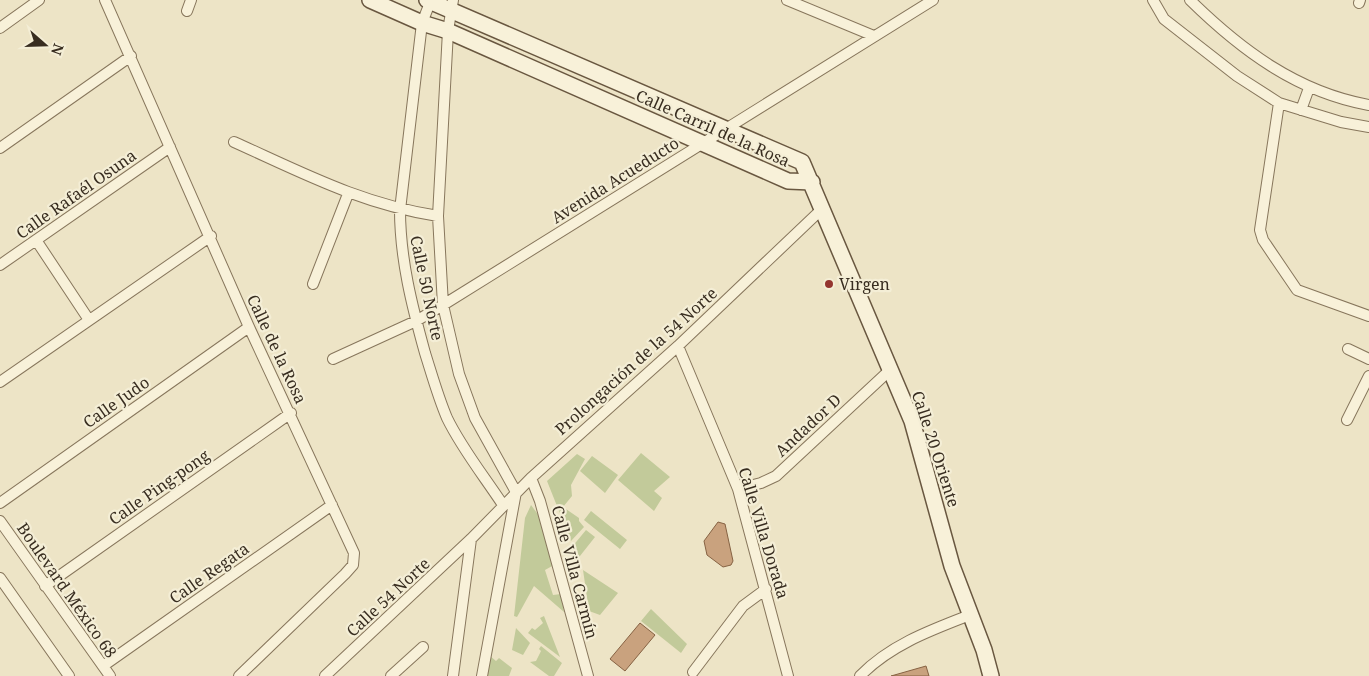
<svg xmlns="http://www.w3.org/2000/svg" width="1369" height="676" viewBox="0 0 1369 676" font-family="'Noto Serif',serif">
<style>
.green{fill:#c2ca9a}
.building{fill:#c9a27e;stroke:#866243}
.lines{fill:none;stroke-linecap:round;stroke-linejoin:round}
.minor-casing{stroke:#87765c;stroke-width:12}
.secondary-casing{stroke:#695740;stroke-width:18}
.minor{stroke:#f8f1d9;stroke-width:10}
.secondary{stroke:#f8f1d9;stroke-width:15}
.poi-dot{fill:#94352f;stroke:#f4eed6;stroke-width:2}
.labels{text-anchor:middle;stroke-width:4.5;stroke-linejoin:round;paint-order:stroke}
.street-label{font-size:16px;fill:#382d20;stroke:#f4eed6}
.poi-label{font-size:16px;fill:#382d20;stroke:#f4eed6;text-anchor:start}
</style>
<rect width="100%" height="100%" fill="#ede4c6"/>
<path class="green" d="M 641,453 L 670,477 L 654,491 L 662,498 L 654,511 L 618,480 Z
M 577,454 L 585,459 L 571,485 L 572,496 L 563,507 L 579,518 L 579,521 L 584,527 L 571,541 L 547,481 Z
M 592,456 L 618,475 L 605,493 L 580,471 Z
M 531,505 L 551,532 L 554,565 L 545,570 L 553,595 L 561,594 L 564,612 L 534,586 L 517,617 L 514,616 L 525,518 Z
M 591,511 L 627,540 L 620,549 L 584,520 Z
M 586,530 L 595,537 L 576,561 L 572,547 Z
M 583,570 L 618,593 L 600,615 L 589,611 Z
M 651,609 L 687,644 L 681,653 L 641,621 Z
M 544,616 L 560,657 L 528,633 L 532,628 L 535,630 L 543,623 L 540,618 Z
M 516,628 L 530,643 L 523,655 L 512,650 Z
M 541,646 L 562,663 L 554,676 L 549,676 L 530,662 L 536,661 L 541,651 L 539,649 Z
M 490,656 L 496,661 L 499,658 L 512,668 L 509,676 L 488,676 L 487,660 Z"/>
<path class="building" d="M 718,522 L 725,524 L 733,561 L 731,565 L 723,567 L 707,555 L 704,541 Z
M 640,623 L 655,635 L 625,671 L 610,659 Z
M 926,666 L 929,676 L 891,676 Z"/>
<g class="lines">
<g class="minor-casing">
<path id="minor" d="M 105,0 L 249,327 L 354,553 L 353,565 L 345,574 L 239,676
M 431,0 L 422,23 L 400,210 C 400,259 412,306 425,353 C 432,375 438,397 447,418 C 462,449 484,476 503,505
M 453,0 L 448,31 L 438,216 L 443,305 L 459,374 L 475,418 L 516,492
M 787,0 L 874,36
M 1153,0 L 1164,19 L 1237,76 L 1279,103 L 1341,122 L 1369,127
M 1190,0 C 1241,50 1297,92 1369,105
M 1359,3 L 1360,0
M 187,11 L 191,0
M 0,28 L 39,0
M 1279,103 L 1260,230 L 1263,240 L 1297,290 L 1369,316
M 1301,110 L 1309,88
M 234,142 C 303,173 361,204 438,216
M 0,148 L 131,56
M 36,240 L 89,320
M 0,265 L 170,147
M 313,284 L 348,194
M 678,346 L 738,489 L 788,676
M 1348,349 L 1369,359
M 333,359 L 416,321 L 443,305 L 933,0
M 0,382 L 211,236
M 1347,420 L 1369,376
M 531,478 L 540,501 L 588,676
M 738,489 L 761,483 L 776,476 L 890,370
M 0,503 L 249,327
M 0,521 L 110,676
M 0,578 L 69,676
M 45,586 L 291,413
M 103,666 L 332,505
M 693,672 L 743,606 L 766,589
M 325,676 L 471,539 L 531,478 L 678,346 L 823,208
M 391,676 L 423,647
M 453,676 L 471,539
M 482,676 L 516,492
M 860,676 C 890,645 931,630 970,615"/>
</g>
<g class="secondary-casing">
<path id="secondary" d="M 370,0 L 422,23 L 448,31 L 788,181 L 812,182
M 427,0 L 802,162 L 912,421 L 952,566 L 984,650 L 991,676"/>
</g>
<use href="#minor" class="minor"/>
<use href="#secondary" class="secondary"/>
</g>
<circle class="poi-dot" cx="829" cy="284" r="5"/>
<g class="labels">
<g class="street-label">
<text transform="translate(713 128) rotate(24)" y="6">Calle Carril de la Rosa</text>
<text transform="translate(615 180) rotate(-32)" y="6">Avenida Acueducto</text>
<text transform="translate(76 194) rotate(-35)" y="6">Calle Rafaél Osuna</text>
<text transform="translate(427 288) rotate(78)" y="6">Calle 50 Norte</text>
<text transform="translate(277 349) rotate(65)" y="6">Calle de la Rosa</text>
<text transform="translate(636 361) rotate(-42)" y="6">Prolongación de la 54 Norte</text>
<text transform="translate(116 402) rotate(-35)" y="6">Calle Judo</text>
<text transform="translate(808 425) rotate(-43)" y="6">Andador D</text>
<text transform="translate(936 449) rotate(72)" y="6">Calle 20 Oriente</text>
<text transform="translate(159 487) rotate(-35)" y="6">Calle Ping-pong</text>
<text transform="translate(764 533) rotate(73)" y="6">Calle Villa Dorada</text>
<text transform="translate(575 572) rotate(75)" y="6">Calle Villa Carmín</text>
<text transform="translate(209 573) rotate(-35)" y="6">Calle Regata</text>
<text transform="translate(67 590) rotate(55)" y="6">Boulevard México 68</text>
<text transform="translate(388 597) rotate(-43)" y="6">Calle 54 Norte</text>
</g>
<g class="poi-label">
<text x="839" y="290">Virgen</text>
</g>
</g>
<g transform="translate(45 45) rotate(110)" stroke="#f4eed6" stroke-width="4" paint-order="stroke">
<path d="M0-4L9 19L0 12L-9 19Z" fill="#382d20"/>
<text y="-8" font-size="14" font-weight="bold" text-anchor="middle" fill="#382d20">N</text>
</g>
</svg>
